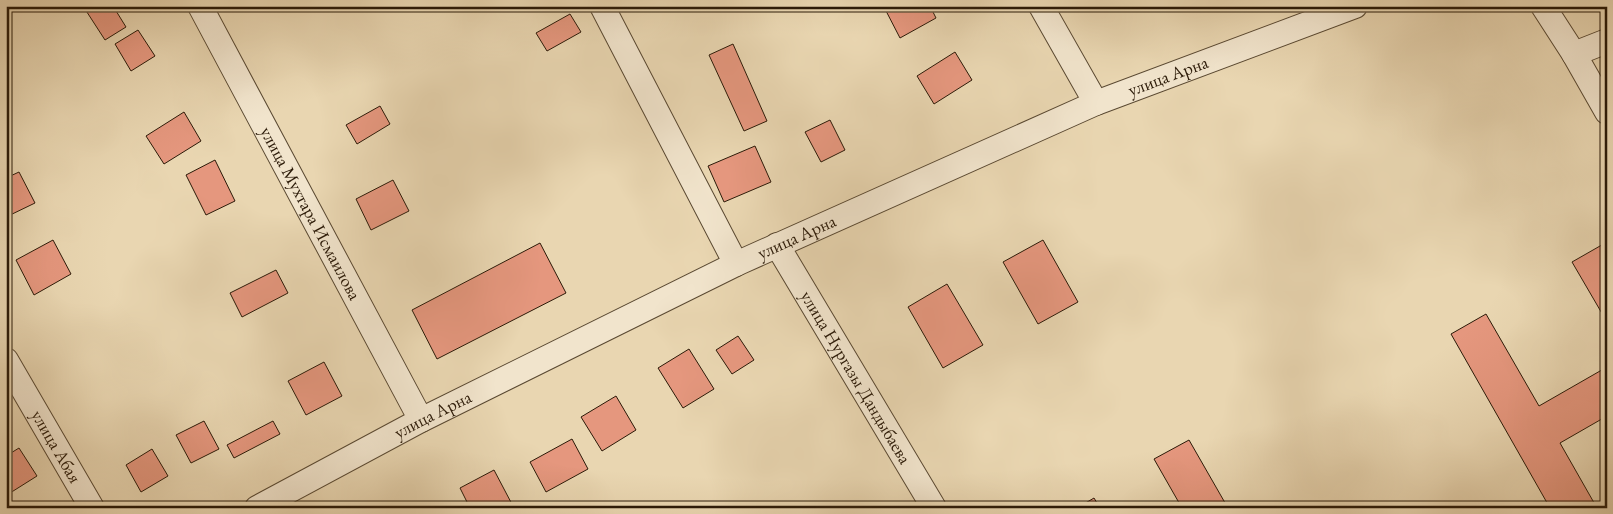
<svg xmlns="http://www.w3.org/2000/svg" width="1613" height="514" viewBox="0 0 1613 514" font-family="'EB Garamond',serif">
<style>
.building{fill:#e5977e;stroke:#2b1a08}
.lines{fill:none;stroke-linecap:round;stroke-linejoin:round}
.minor-casing{stroke:#5a4932;stroke-width:26}
.minor{stroke:#f1e4cc;stroke-width:24}
.labels{text-anchor:middle;stroke-width:4;stroke-linejoin:round;paint-order:stroke}
.street-label{font-size:18px;fill:#2b1a08;stroke:#f1e4cc}
</style>
<rect width="100%" height="100%" fill="#e9d6b1"/>
<filter id="stains"><feTurbulence type="fractalNoise" baseFrequency=".004" numOctaves="4"/><feColorMatrix values="0 0 0 0 .2 0 0 0 0 .09 0 0 0 0 .02 0 0 0 .5 -.17"/></filter>
<radialGradient id="worn" r=".72"><stop offset=".6" stop-color="#630" stop-opacity="0"/><stop offset="1" stop-color="#630" stop-opacity=".3"/></radialGradient>
<path class="building" d="M 83,6 L 113,6 L 126,27 L 105,40 Z
M 930,6 L 936,18 L 900,38 L 884,7 Z
M 570,14 L 581,32 L 547,51 L 536,33 Z
M 138,30 L 155,56 L 131,71 L 115,44 Z
M 733,44 L 767,121 L 744,131 L 709,55 Z
M 955,52 L 972,80 L 934,104 L 917,76 Z
M 380,106 L 390,124 L 357,144 L 346,125 Z
M 184,112 L 201,141 L 164,164 L 146,136 Z
M 830,120 L 845,150 L 821,162 L 805,132 Z
M 755,146 L 771,182 L 724,202 L 708,166 Z
M 215,160 L 235,201 L 206,215 L 186,175 Z
M 19,172 L 35,203 L 6,217 L 6,178 Z
M 393,180 L 409,211 L 371,230 L 356,199 Z
M 53,240 L 71,274 L 34,295 L 16,260 Z
M 1043,240 L 1078,302 L 1038,324 L 1003,262 Z
M 1607,242 L 1607,322 L 1572,262 Z
M 540,243 L 566,293 L 437,359 L 412,310 Z
M 276,270 L 288,293 L 242,317 L 230,293 Z
M 947,284 L 983,345 L 943,368 L 908,307 Z
M 1486,314 L 1539,406 L 1607,367 L 1607,416 L 1560,443 L 1597,508 L 1550,508 L 1451,334 Z
M 738,336 L 754,360 L 732,374 L 716,350 Z
M 689,349 L 714,389 L 683,408 L 658,368 Z
M 324,362 L 342,396 L 306,415 L 288,381 Z
M 616,396 L 636,430 L 602,451 L 581,417 Z
M 204,421 L 219,449 L 191,463 L 176,435 Z
M 273,421 L 280,434 L 234,458 L 227,445 Z
M 572,439 L 588,469 L 546,492 L 530,462 Z
M 1189,440 L 1228,508 L 1182,508 L 1154,459 Z
M 19,448 L 37,476 L 10,493 L 6,487 L 6,456 Z
M 152,449 L 168,476 L 141,492 L 126,465 Z
M 494,470 L 514,508 L 470,508 L 460,488 Z
M 1094,498 L 1100,508 L 1077,508 Z"/>
<g class="lines">
<g class="minor-casing">
<g id="minor">
<path id="s1" d="M 200,6 L 421,420"/>
<path d="M 602,6 L 736,264"/>
<path d="M 1041,6 L 1096,103"/>
<path d="M 1543,6 L 1574,54 L 1607,112"/>
<path d="M 1574,54 L 1607,41"/>
<path id="s2" d="M 777,245 L 934,508"/>
<path id="s3" d="M 6,360 L 92,508"/>
<path id="s4" d="M 257,508 L 421,420 L 736,264 L 1096,103 L 1355,6"/>
</g>
</g>
<use href="#minor" class="minor"/>
</g>
<g class="labels">
<g class="street-label">
<text dy="6" stroke="none"><textPath href="#s4" startOffset="1009">улица Арна</textPath></text>
<text dy="6" stroke="none"><textPath href="#s1" startOffset="235">улица Мухтара Исмаилова</textPath></text>
<text dy="6" stroke="none"><textPath href="#s4" startOffset="604">улица Арна</textPath></text>
<text dy="6" stroke="none"><textPath href="#s2" startOffset="154">улица Нургазы Дандыбаева</textPath></text>
<text dy="6" stroke="none"><textPath href="#s4" startOffset="199">улица Арна</textPath></text>
<text dy="6" stroke="none"><textPath href="#s3" startOffset="100">улица Абая</textPath></text>
</g>
</g>
<rect width="1613" height="514" fill="none" stroke="#e9d6b1" stroke-width="25"/>
<rect x="8" y="8" width="1598" height="499" fill="none" stroke="#2b1a08" stroke-width="2.5"/>
<rect x="12" y="12" width="1588" height="489" fill="none" stroke="#2b1a08"/>
<rect width="100%" height="100%" filter="url(#stains)"/>
<rect width="100%" height="100%" fill="url(#worn)"/>
</svg>
